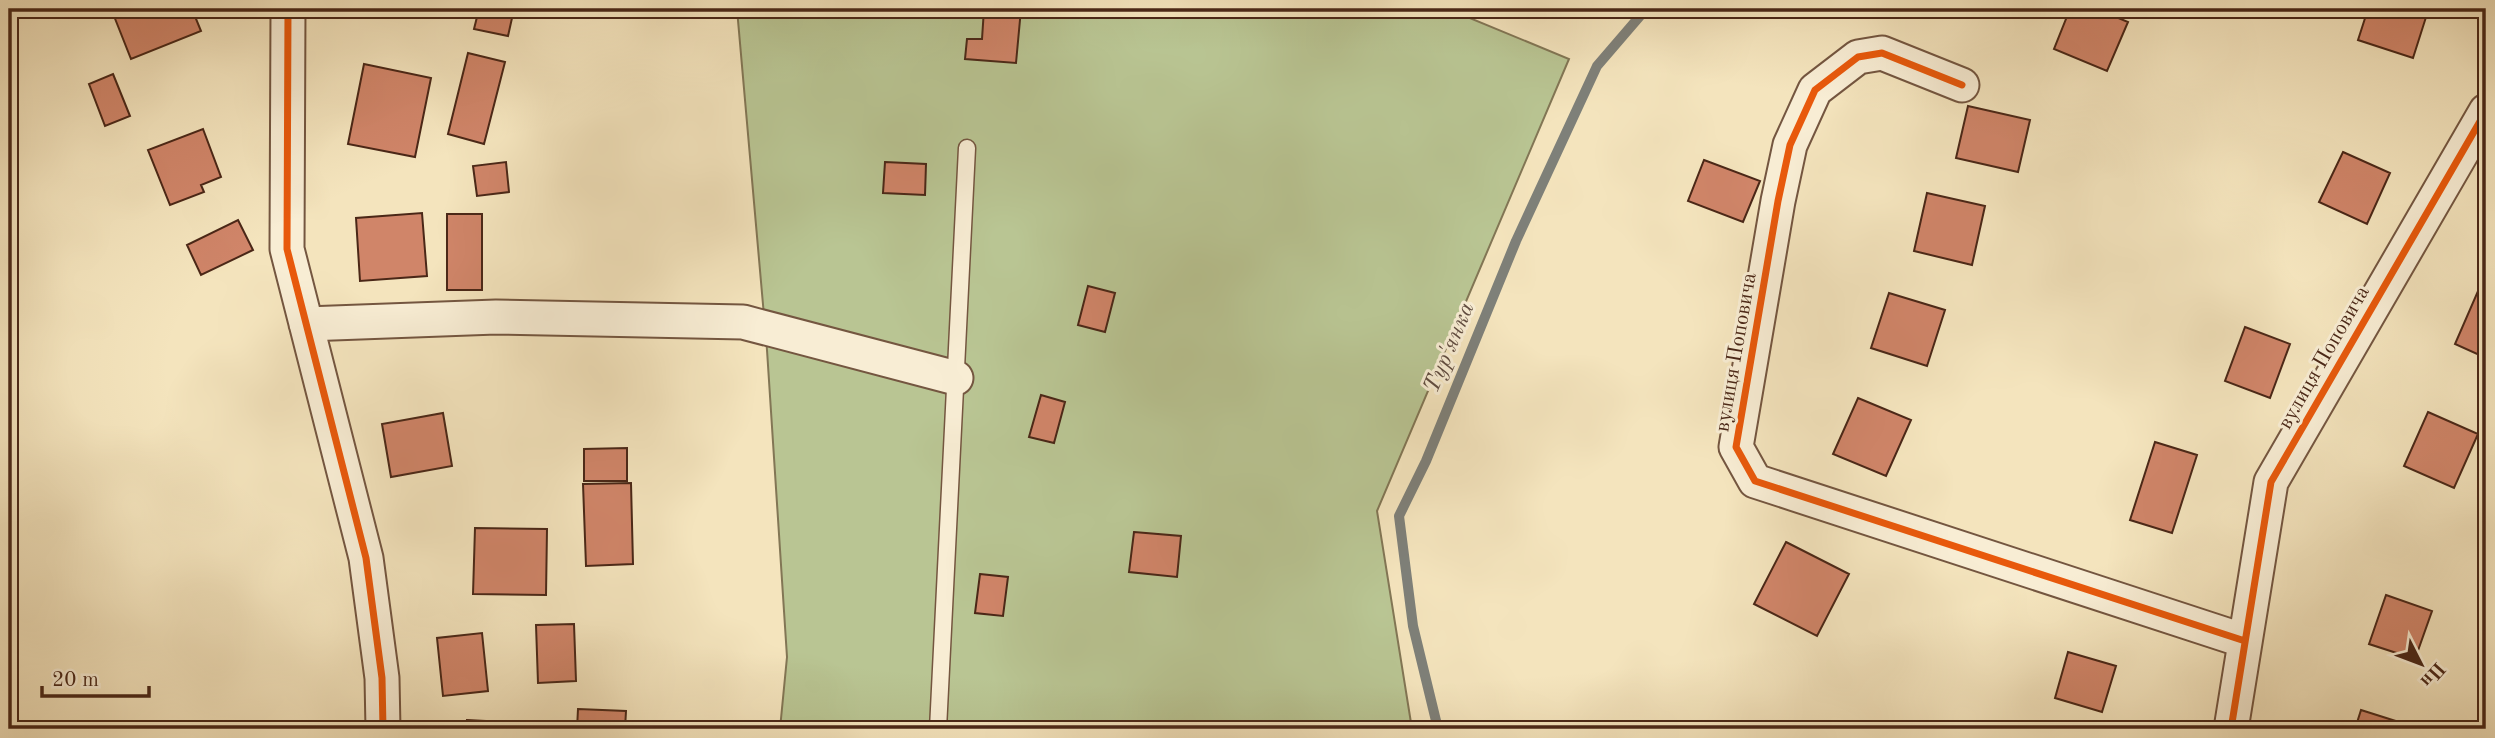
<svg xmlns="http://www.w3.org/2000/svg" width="2495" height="738" viewBox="0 0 2495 738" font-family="'Old Standard TT',serif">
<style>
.green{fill:#b9c593;stroke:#827655;stroke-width:2}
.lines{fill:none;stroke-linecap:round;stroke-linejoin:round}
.stream{stroke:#7e8079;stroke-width:10}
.building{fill:#d08569;stroke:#4a2717;stroke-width:2}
.service-casing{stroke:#745640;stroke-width:19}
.minor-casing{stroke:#745640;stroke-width:37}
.service{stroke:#f8edd4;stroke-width:16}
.minor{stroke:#f8edd4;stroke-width:33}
.cycleway-casing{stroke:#f8edd4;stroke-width:11}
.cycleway{stroke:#e8590c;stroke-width:7}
.labels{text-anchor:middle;stroke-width:6;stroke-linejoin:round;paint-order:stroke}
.street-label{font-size:21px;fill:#4a2717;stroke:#f8edd4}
.water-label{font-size:23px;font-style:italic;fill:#604c40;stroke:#f8edd4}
</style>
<rect width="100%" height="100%" fill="#f4e4bd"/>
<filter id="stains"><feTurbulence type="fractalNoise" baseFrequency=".00286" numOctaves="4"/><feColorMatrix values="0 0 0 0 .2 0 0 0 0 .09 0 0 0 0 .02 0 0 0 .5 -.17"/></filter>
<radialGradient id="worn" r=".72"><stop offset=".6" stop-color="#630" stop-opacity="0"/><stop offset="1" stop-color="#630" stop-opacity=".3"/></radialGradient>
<path class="green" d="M 737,9 L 1448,9 L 1569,59 L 1377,511 L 1412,729 L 780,729 L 787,657 L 767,350 Z"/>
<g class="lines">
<path class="stream" d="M 1438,729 L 1413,626 L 1399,516 L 1426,461 L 1516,241 L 1597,66 L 1646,9"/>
</g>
<path class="building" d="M 119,9 L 192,9 L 201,31 L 131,59 L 112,11 Z
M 479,9 L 514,9 L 508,36 L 474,29 Z
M 984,9 L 1021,9 L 1016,63 L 965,59 L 967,39 L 982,39 Z
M 1060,9 L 1083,9 L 1084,11 L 1060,13 Z
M 2070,9 L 2097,9 L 2128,22 L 2107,71 L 2054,49 Z
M 2368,9 L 2411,9 L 2427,14 L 2413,58 L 2358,40 Z
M 468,53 L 505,62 L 484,144 L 448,134 Z
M 364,64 L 431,78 L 415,157 L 348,144 Z
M 113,74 L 130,116 L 105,126 L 89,84 Z
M 1968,106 L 2030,120 L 2018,172 L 1956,158 Z
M 203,129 L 221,177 L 201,185 L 204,192 L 170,205 L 148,150 Z
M 2343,152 L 2390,173 L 2367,224 L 2319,202 Z
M 1704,160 L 1760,181 L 1743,222 L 1688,201 Z
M 506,162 L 509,192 L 477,196 L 473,166 Z
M 885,162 L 926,164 L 925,195 L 883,193 Z
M 1927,193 L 1985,206 L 1972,265 L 1914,251 Z
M 422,213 L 427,276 L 360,281 L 356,218 Z
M 447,214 L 482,214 L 482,290 L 447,290 Z
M 238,220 L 253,250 L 201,275 L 187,245 Z
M 1088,286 L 1115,293 L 1105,332 L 1078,325 Z
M 2478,291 L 2486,295 L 2486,358 L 2455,344 Z
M 1889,293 L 1945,310 L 1927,366 L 1871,348 Z
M 2245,327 L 2290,344 L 2270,398 L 2225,381 Z
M 1041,395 L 1065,402 L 1054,443 L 1029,437 Z
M 1858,398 L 1911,420 L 1886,476 L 1833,454 Z
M 2428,412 L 2478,434 L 2454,488 L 2404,466 Z
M 443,413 L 452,466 L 391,477 L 382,424 Z
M 2155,442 L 2197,455 L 2172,533 L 2130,520 Z
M 627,448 L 627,481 L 584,481 L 584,449 Z
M 631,483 L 633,564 L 586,566 L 583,484 Z
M 475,528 L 547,529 L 546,595 L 473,594 Z
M 1134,532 L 1181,536 L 1177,577 L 1129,572 Z
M 1786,542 L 1849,574 L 1817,636 L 1754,604 Z
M 980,574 L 1008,577 L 1003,616 L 975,613 Z
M 2386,595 L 2432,611 L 2415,659 L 2369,644 Z
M 574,624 L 576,681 L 538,683 L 536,625 Z
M 482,633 L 488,691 L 443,696 L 437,638 Z
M 2068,652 L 2116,666 L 2102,712 L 2055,698 Z
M 578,709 L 626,711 L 625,729 L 577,729 Z
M 2361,710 L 2421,729 L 2355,729 Z
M 467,720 L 522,723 L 521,729 L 467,729 Z"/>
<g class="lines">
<g class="service-casing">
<path id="service" d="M 938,729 L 967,148"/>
</g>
<g class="minor-casing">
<path id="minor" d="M 288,9 L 287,249 L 366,558 L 382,678 L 383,729
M 1962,85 L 1882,53 L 1858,57 L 1815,90 L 1790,145 L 1778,201 L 1736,447 L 1755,481 L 2245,641
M 306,324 L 496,317 L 743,322 L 956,378
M 2231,729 L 2271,482 L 2486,111"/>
</g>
<use href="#service" class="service"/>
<use href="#minor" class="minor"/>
<g class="cycleway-casing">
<path id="cycleway" d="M 288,9 L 287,249 L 366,558 L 382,678 L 383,729
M 1962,85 L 1882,53 L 1858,57 L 1815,90 L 1790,145 L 1778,201 L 1736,447 L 1755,481 L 2245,641
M 2231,729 L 2271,482 L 2486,111"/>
</g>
<use href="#cycleway" class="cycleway"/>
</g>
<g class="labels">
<g class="street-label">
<text transform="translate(1735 352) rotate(-80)" y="7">вулиця Поповича</text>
<text transform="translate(2323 357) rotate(-60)" y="7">вулиця Поповича</text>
</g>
<g class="water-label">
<text transform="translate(1448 347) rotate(-67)" y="8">Тур'янка</text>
</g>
</g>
<rect width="2495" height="738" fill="none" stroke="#f4e4bd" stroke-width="35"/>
<rect x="10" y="10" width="2474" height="717" fill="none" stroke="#4a2717" stroke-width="3.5"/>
<rect x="18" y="18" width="2460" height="703" fill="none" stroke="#4a2717" stroke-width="2"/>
<g transform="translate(2421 664) rotate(132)" stroke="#f8edd4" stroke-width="5" paint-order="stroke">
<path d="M0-5L12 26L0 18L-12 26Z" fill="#4a2717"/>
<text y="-10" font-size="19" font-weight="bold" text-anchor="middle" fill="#4a2717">Пн</text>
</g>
<path d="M42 686v10h107v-10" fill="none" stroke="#4a2717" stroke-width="3.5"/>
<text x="52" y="686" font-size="21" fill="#4a2717" stroke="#f8edd4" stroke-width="5" paint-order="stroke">20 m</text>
<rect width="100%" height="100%" filter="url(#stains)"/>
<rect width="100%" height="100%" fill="url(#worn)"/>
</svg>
